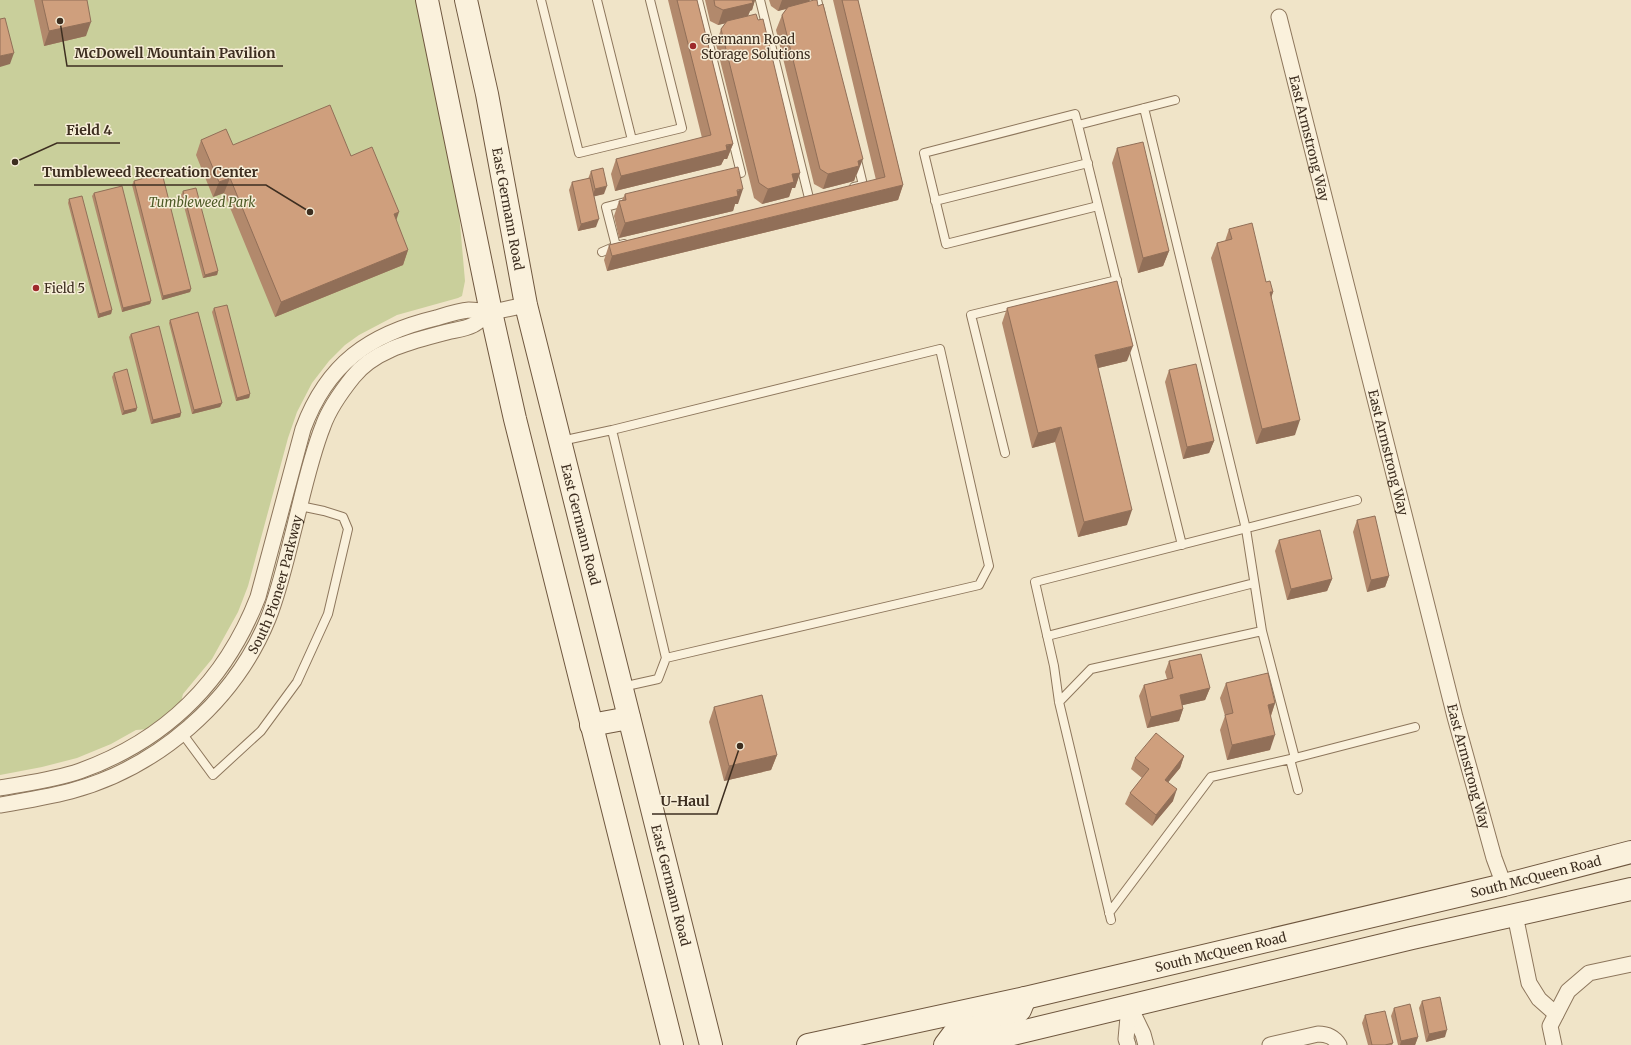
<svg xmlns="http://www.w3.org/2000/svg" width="1631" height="1045" viewBox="0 0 1631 1045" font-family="Merriweather,serif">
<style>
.green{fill:#c9cf9b}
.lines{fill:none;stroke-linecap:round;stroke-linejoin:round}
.service-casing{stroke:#8d765c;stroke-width:10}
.minor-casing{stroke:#8d765c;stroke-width:17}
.secondary-casing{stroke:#6f573f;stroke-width:24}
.service{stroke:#faf1dc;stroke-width:8}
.minor{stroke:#faf1dc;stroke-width:15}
.secondary{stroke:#faf1dc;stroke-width:22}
.wall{fill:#b2896c}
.shaded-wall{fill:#916f58}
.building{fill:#cf9f7d;stroke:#916f58}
.poi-dot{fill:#9e2a2b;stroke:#f7eed8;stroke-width:1.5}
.labels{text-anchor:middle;stroke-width:3;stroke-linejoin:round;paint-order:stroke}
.poi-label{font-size:13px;fill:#3d2e20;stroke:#f7eed8;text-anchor:start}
.street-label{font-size:13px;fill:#3d2e20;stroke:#f7eed8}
.park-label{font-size:13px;font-style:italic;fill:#4d5a26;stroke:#f7eed8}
.leader{fill:none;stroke:#3d2e20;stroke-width:1.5}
.callout-dot{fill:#3d2e20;stroke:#f7eed8;stroke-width:1.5}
.callout-label{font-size:14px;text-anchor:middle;font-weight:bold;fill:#3d2e20;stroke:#f7eed8;stroke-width:3;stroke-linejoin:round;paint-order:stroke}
</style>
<rect width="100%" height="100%" fill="#f0e4c8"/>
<path class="green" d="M 0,0 L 416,0 L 457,189 L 465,281 L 462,296 L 458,298 L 397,315 L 359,335 L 345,345 L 329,361 L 312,383 L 297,412 L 288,438 L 248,586 L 238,612 L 212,659 L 183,694 L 181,702 L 149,729 L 136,730 L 111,744 L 77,758 L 42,767 L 0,775 Z"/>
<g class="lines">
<g class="service-casing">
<path id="service" d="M 541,0 L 579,153 L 682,128 L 650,0
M 597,0 L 632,140
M 698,0 L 741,173 L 730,176
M 760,0 L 809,198
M 817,0 L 821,15
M 1175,100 L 1078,125 L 1182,545
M 1078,125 L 1075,114 L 924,153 L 946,244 L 1098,206
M 854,187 L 863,185 L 857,160
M 935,201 L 1088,163
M 624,244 L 616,246 L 606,207 L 629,201
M 602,252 L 616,246
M 612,430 L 940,349 L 989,566 L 979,585 L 666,658
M 561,441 L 612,430 L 666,658 L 658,679 L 622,687
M 1005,453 L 971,315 L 1117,280
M 1047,636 L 1254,583
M 1059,702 L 1091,669 L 1262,631
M 182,733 L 213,775 L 261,731 L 297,682 L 328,614 L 348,529 L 343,517 L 324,511 L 300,506
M 1295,758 L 1415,727
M 1290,759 L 1298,790
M 1109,913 L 1211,777 L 1295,758 L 1262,631 L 1246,529 L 1144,108
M 1111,920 L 1059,702 L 1054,666 L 1035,582 L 1357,500"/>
</g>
<g class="minor-casing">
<g id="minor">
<path id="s1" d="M 1279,17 L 1455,717 L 1494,858 L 1504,885"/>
<path d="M 0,788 C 27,783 54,780 80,771 C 166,740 225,682 258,597 L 303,429 C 327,364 369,334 436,318 C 446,315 458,311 469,310 C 476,310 483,312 490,312 C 501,311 514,307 526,305"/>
<path id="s2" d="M 0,805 C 24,801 48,797 71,791 C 157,768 234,702 268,619 C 280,589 287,556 295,525 C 303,493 311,456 323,426 C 329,409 341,392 353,377 C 375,349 414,341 447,332 C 455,330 465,329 473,325 C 479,322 485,316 491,312"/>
<path d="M 1515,915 L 1529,983 L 1539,999 L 1556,1014"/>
<path d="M 1129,1005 L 1143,1034 L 1146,1045"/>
<path d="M 1128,1045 L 1126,1039 L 1129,1006"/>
<path d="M 1270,1045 L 1318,1034 C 1328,1034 1334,1037 1339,1045"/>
<path d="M 1554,1045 L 1550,1026 L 1568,991 L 1589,973 L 1631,964"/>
</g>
</g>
<g class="secondary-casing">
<g id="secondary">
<path d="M 427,0 L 491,312 L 515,419 L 672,1045"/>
<path id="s3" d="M 466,0 L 487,94 L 526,305 L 711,1045"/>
<path d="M 591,725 L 629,718"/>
<path id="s4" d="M 808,1045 L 1025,998 L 1504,885 L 1631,852"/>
<path d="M 945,1045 L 954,1033 L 1014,1016 L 1020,1010 L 1025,998"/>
<path d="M 967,1045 L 1412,938 L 1631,889"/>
</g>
</g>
<use href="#service" class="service"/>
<use href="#minor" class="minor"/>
<use href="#secondary" class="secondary"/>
</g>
<path class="wall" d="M 34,0 L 87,0 L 86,36 L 44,46 Z
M 668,0 L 697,0 L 733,144 L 727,159 L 724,159 L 721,165 L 615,191 L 611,174 L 616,159 L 702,138 Z
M 705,0 L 755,0 L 752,10 L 750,11 L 748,16 L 800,173 L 795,188 L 792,188 L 789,197 L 762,204 L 754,198 L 716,44 L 721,29 L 726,23 L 718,25 L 710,21 Z
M 769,0 L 810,0 L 809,1 L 857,174 L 856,175 L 854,181 L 823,189 L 814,184 L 776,30 L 782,15 L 786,9 L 778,11 L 771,6 Z
M 833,0 L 858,0 L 903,185 L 898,200 L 607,271 L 604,260 L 609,245 L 876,180 Z
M 201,140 L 233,145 L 351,156 L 396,220 L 408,250 L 403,265 L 275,317 L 224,193 L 213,197 L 196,155 Z
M 1117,148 L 1169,251 L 1163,266 L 1138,273 L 1112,163 Z
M 591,171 L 604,194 L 594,196 L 596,227 L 578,231 L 569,190 L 572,182 L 588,179 Z
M 134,181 L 191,289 L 190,292 L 162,300 L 132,185 Z
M 183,191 L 218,271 L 217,275 L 203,278 L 181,195 Z
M 94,193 L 151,301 L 150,304 L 122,312 L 92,196 Z
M 625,194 L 738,204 L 735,204 L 733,211 L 619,238 L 614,216 L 619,201 L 622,200 Z
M 69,199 L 112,310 L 111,314 L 98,318 L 68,203 Z
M 1229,229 L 1273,292 L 1271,298 L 1295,435 L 1256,444 L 1211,258 L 1217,243 L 1225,241 Z
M 214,308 L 250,394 L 249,398 L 236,401 L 212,312 Z
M 1007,308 L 1127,361 L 1098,368 L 1127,525 L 1078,537 L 1055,442 L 1032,448 L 1002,323 Z
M 170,320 L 222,403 L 220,407 L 192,414 L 169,323 Z
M 131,334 L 181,413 L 180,417 L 151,424 L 129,337 Z
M 1169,370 L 1214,441 L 1209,453 L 1183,459 L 1165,382 Z
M 114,373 L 137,408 L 136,411 L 122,415 L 112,377 Z
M 1357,520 L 1389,576 L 1385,587 L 1367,592 L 1353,532 Z
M 1279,540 L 1332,579 L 1327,591 L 1287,600 L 1275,551 Z
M 1169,661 L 1210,688 L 1205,700 L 1182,705 L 1183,709 L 1179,721 L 1147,728 L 1139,696 L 1144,685 L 1167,679 L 1165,672 Z
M 1226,683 L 1275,703 L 1271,716 L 1270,750 L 1227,760 L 1220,730 L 1225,716 L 1220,698 Z
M 714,707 L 777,755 L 771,770 L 724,781 L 709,722 Z
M 1184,756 L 1180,768 L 1168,782 L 1173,801 L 1152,826 L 1125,804 L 1130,793 L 1142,778 L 1131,769 L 1135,758 Z
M 1422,1001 L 1445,1037 L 1426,1042 L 1419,1008 Z
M 1394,1008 L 1418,1037 L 1415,1045 L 1398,1045 L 1391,1016 Z
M 1365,1015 L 1393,1043 L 1392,1045 L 1368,1045 L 1362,1023 Z"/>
<path class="shaded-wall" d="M 750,0 L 755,0 L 752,10 L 750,11 L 747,18 L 718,25 L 723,10 Z
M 782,0 L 810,0 L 808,3 L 778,11 Z
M 91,22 L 86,36 L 44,46 L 49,31 Z
M 14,53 L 10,64 L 0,67 L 0,56 Z
M 733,144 L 727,159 L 724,159 L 721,165 L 615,191 L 621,176 Z
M 863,159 L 857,174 L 856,175 L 854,181 L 823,189 L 828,174 L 858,161 Z
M 800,173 L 795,188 L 792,188 L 789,197 L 762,204 L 768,189 L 792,174 Z
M 230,178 L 224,193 L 213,197 L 219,182 Z
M 903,185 L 898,200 L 607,271 L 612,256 Z
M 607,186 L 604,194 L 592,197 L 595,189 Z
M 743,189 L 738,204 L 735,204 L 733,211 L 619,238 L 625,223 Z
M 399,212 L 394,227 L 394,214 Z
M 599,219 L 596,227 L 578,231 L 581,224 Z
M 408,250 L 403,265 L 275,317 L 281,302 Z
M 1169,251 L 1163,266 L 1138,273 L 1143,258 Z
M 218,271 L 217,275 L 203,278 L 205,275 Z
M 191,289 L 190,292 L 162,300 L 163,296 Z
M 1270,292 L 1273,292 L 1268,307 Z
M 151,301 L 150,304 L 122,312 L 123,308 Z
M 112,310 L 111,314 L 98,318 L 99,314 Z
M 1133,346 L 1127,361 L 1090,370 L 1095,355 Z
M 250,394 L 249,398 L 236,401 L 237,398 Z
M 222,403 L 220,407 L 192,414 L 194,410 Z
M 137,408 L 136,411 L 122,415 L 124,411 Z
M 181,413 L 180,417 L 151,424 L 153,420 Z
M 1300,420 L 1295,435 L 1256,444 L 1262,429 Z
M 1061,427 L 1055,442 L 1032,448 L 1038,433 Z
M 1214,441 L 1209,453 L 1183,459 L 1187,447 Z
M 1132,510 L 1127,525 L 1078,537 L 1084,522 Z
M 1389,576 L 1385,587 L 1367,592 L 1371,580 Z
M 1332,579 L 1327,591 L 1287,600 L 1291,589 Z
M 1210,688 L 1205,700 L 1175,707 L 1180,695 Z
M 1275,703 L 1270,718 L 1268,705 Z
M 1183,709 L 1179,721 L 1147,728 L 1151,717 Z
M 1275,735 L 1270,750 L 1227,760 L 1232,745 Z
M 777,755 L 771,770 L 724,781 L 729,766 Z
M 1184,756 L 1180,768 L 1161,791 L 1165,780 Z
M 1177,789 L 1173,801 L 1152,826 L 1156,815 Z
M 1447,1030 L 1445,1037 L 1426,1042 L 1429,1034 Z
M 1418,1037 L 1415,1045 L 1400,1045 L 1401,1041 Z"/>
<path class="building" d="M 42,0 L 87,0 L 91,22 L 49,31 Z
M 677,0 L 697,0 L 733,144 L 726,145 L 727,150 L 621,176 L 616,159 L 711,135 Z
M 714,0 L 752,0 L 753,3 L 723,10 L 715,6 Z
M 814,0 L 817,0 L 818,6 L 823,4 L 863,159 L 858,161 L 859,166 L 828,174 L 820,169 L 782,15 L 788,7 Z
M 842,0 L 858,0 L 903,185 L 612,256 L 609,245 L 885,177 Z
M 756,14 L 758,20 L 763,19 L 800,173 L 792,174 L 794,182 L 768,189 L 759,183 L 721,29 L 727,21 Z
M 5,18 L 14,53 L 0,56 L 0,19 Z
M 330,105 L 351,156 L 372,147 L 399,212 L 394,214 L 408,250 L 281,302 L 230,178 L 219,182 L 201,140 L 226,129 L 233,145 Z
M 1143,142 L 1169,251 L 1143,258 L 1117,148 Z
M 738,167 L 743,189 L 737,190 L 738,196 L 625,223 L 619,201 L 626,200 L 625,194 Z
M 603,168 L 607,186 L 595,189 L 591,171 Z
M 162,173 L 191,289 L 163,296 L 134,181 Z
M 590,178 L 599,219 L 581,224 L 572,182 Z
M 122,186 L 151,301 L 123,308 L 94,193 Z
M 196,188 L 218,271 L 205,275 L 183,191 Z
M 82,196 L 112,310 L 99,314 L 69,199 Z
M 1252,223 L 1266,282 L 1270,281 L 1273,292 L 1270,292 L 1300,420 L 1262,429 L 1217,243 L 1232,239 L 1229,229 Z
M 1117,281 L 1133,346 L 1095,355 L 1132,510 L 1084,522 L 1061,427 L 1038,433 L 1007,308 Z
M 227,305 L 250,394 L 237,398 L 214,308 Z
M 198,312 L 222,403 L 194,410 L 170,320 Z
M 159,326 L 181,413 L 153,420 L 131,334 Z
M 1196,364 L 1214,441 L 1187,447 L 1169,370 Z
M 127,369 L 137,408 L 124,411 L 114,373 Z
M 1375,516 L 1389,576 L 1371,580 L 1357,520 Z
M 1320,530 L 1332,579 L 1291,589 L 1279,540 Z
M 1201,654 L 1210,688 L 1180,695 L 1183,709 L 1151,717 L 1144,685 L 1173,678 L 1169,661 Z
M 1268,673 L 1275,703 L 1268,705 L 1275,735 L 1232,745 L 1225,715 L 1233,713 L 1226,683 Z
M 762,695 L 777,755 L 729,766 L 714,707 Z
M 1156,733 L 1184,756 L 1165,780 L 1177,789 L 1156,815 L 1130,793 L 1149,769 L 1135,758 Z
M 1440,997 L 1447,1030 L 1429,1034 L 1422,1001 Z
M 1410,1004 L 1418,1037 L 1401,1041 L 1394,1008 Z
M 1385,1011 L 1393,1043 L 1385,1045 L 1372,1045 L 1365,1015 Z"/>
<g class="poi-dot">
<circle cx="693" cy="46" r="4"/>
<circle cx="36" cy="288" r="4"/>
</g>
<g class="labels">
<g class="poi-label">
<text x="701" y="44">Germann Road<tspan x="701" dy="15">Storage Solutions</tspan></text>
<text x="44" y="293">Field 5</text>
</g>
<g class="street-label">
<text dy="5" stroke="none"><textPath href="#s1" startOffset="125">East Armstrong Way</textPath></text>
<text dy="5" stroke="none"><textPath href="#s3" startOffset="213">East Germann Road</textPath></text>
<text dy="5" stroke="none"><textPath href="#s1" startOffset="449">East Armstrong Way</textPath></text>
<text dy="5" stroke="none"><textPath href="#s3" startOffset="537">East Germann Road</textPath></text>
<text dy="5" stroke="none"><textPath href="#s2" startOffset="378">South Pioneer Parkway</textPath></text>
<text dy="5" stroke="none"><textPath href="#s1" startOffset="773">East Armstrong Way</textPath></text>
<text dy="5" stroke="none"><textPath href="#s4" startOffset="747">South McQueen Road</textPath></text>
<text dy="5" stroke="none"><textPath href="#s3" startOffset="909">East Germann Road</textPath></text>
<text dy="5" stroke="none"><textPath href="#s4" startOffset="423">South McQueen Road</textPath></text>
</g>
<g class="park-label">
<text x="202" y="207">Tumbleweed Park</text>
</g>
</g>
<path class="leader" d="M60 21L67 66H283M15 162L57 143H120M310 212L266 185H34M740 746L717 814H652"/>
<g class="callout-dot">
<circle cx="60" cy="21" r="4"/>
<circle cx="15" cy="162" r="4"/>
<circle cx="310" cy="212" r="4"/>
<circle cx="740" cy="746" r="4"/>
</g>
<g class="callout-label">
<text x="175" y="58">McDowell Mountain Pavilion</text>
<text x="89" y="135">Field 4</text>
<text x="150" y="177">Tumbleweed Recreation Center</text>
<text x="685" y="806">U-Haul</text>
</g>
</svg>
